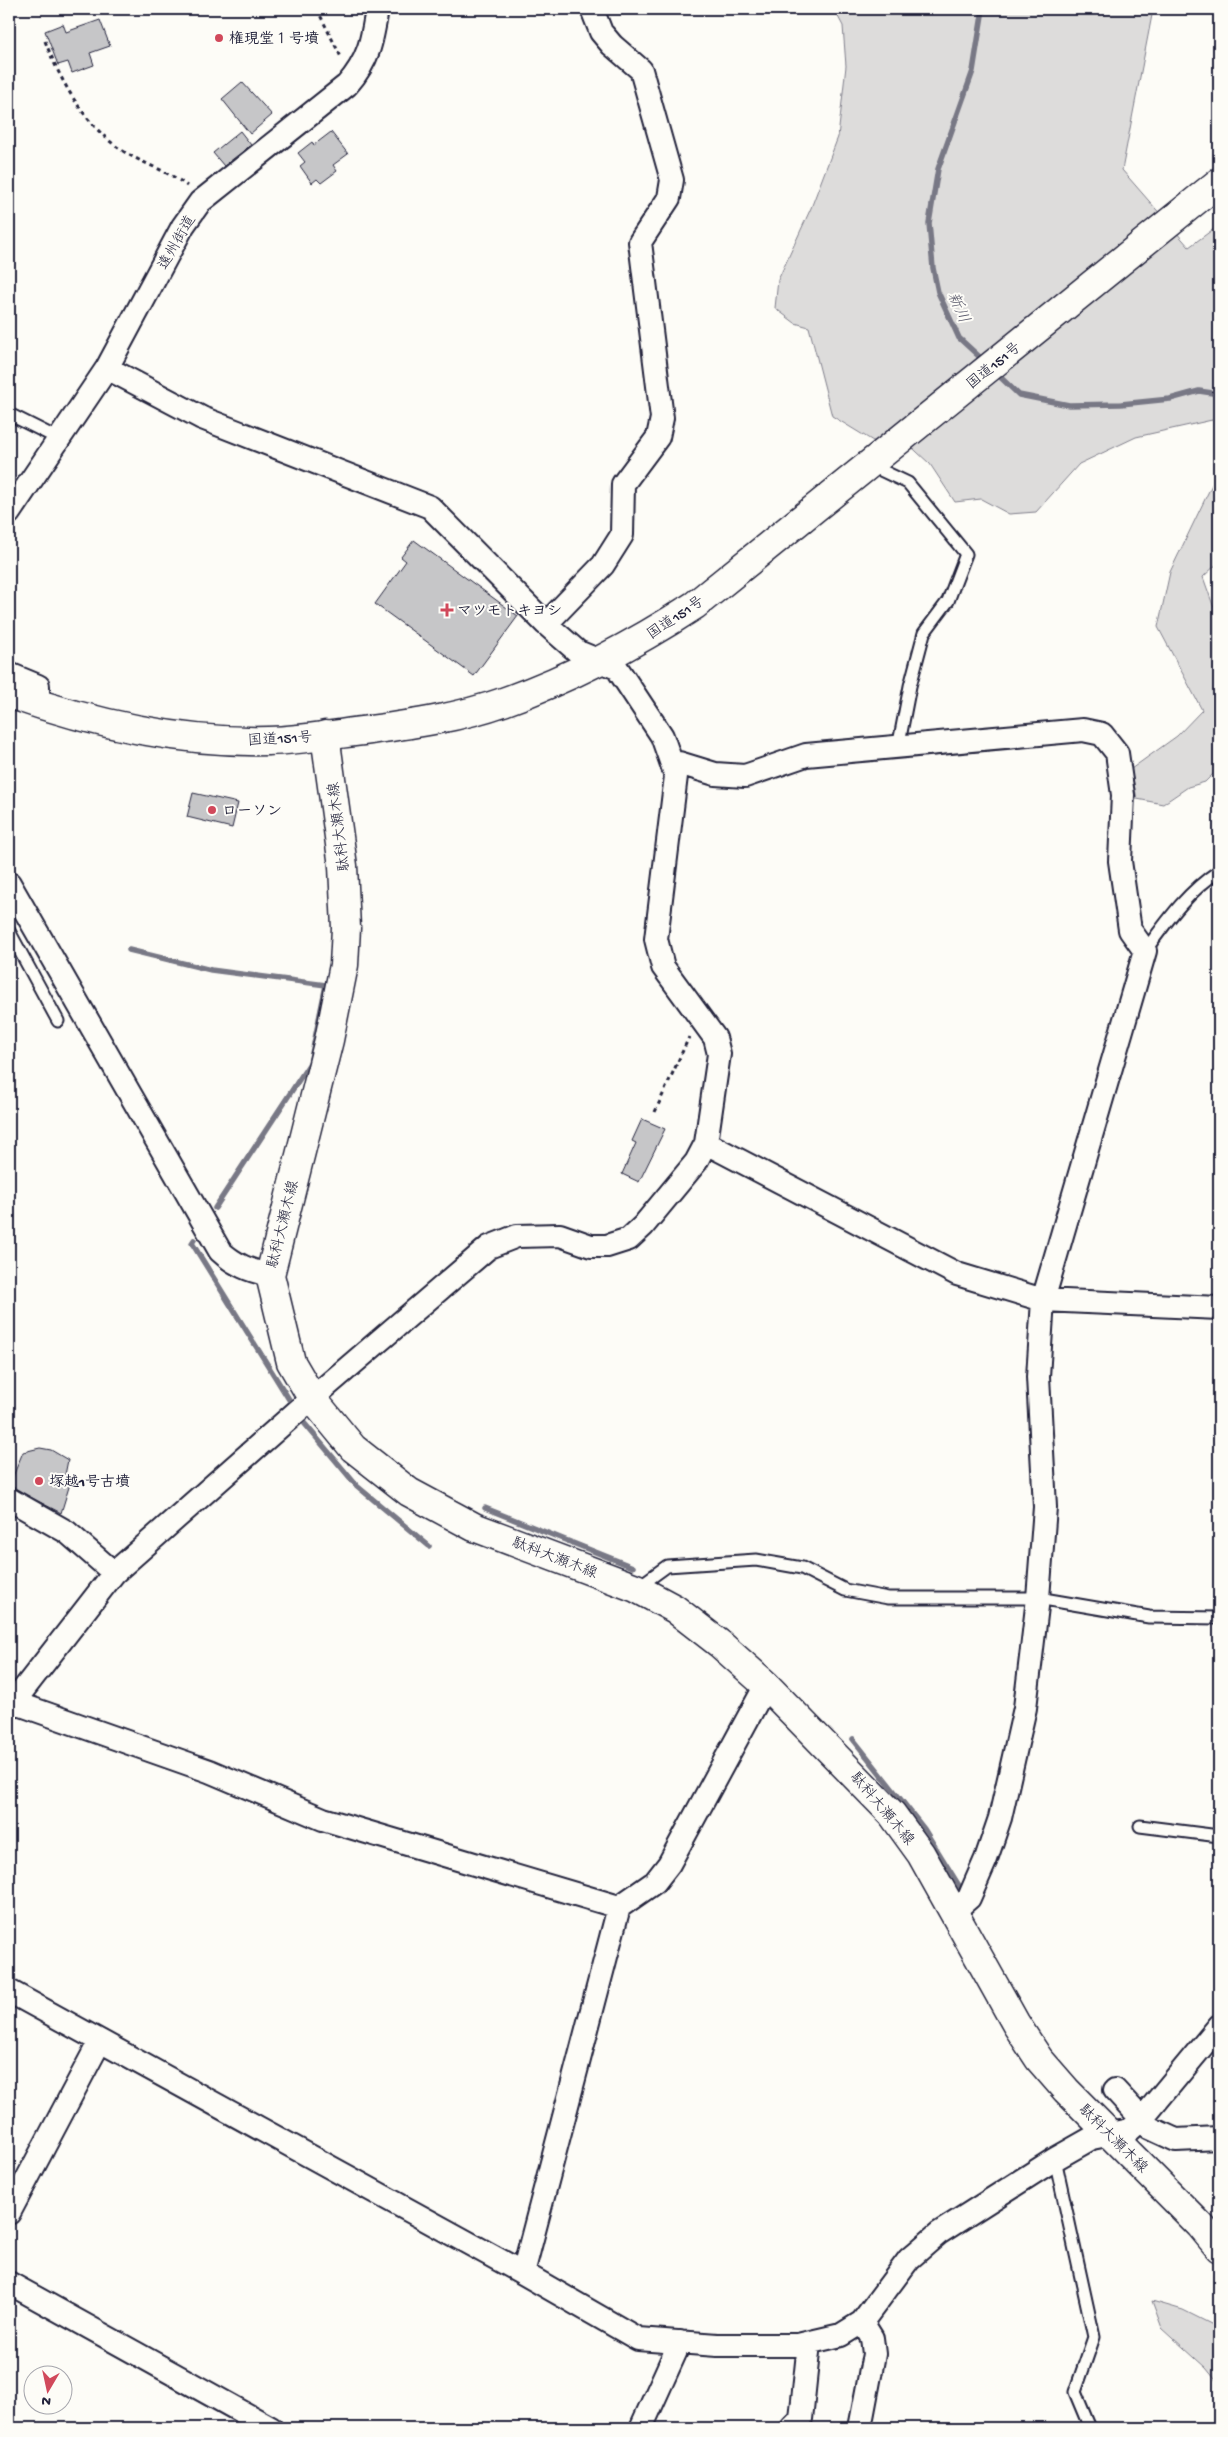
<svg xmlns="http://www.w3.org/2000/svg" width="1228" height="2437" viewBox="0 0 1228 2437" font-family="'Gochi Hand','Klee One',sans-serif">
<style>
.green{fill:#dddcdb;stroke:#807f8b}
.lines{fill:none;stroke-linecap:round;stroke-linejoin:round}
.stream{stroke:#787885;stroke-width:5.5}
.building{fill:#c6c6c8;stroke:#22223b}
.service-casing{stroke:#22223b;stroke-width:15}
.minor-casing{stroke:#22223b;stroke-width:26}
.secondary-casing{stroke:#22223b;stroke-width:31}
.trunk-casing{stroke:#22223b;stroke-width:31}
.path{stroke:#22223b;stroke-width:3;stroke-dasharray:4 4;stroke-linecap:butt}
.service{stroke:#fdfcf7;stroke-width:11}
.minor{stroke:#fdfcf7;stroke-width:22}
.secondary{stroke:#fdfcf7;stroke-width:28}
.trunk{stroke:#fdfcf7;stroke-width:28}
.poi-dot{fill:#d1495b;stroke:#fdfcf7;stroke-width:2}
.labels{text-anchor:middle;stroke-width:4;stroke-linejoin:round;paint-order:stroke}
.poi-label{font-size:15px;font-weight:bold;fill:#22223b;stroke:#fdfcf7;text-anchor:start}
.street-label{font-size:15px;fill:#22223b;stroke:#fdfcf7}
.water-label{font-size:16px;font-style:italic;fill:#545466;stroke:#fdfcf7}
</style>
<rect width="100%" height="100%" fill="#fdfcf7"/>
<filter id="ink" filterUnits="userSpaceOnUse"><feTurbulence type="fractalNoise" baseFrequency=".02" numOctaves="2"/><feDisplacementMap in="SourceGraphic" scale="10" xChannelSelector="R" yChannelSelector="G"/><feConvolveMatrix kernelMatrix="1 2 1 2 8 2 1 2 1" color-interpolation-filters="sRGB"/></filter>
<g filter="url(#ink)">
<path class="green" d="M 834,9 L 1151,9 L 1152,15 L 1122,170 L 1189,247 L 1219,225 L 1219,425 L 1212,420 L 1136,437 L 1079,464 L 1036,512 L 1009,514 L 981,499 L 955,502 L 930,464 L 903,439 L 873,441 L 832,416 L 809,327 L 795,323 L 775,308 L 778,280 L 811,208 L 838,137 L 846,66 L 843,26 Z
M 1219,470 L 1219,562 L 1203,577 L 1219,622 L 1219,768 L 1205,782 L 1188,787 L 1163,804 L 1137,799 L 1131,769 L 1177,736 L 1202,710 L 1158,627 L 1170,572 Z
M 1152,2301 L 1183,2310 L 1219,2328 L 1219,2384 L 1206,2368 L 1162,2328 Z"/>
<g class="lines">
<path class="stream" d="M 983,9 L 973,71 L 938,169 L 929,223 L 933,268 L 938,292 L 959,338 L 984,361
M 996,373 L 1019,395 L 1069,405 L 1121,404 L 1170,399 L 1199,391 L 1219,394
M 129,950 L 211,970 L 326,985 L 310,1063 L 215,1208
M 194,1240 L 192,1243 L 290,1401
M 305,1424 L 357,1486 L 429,1546
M 485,1508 L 633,1567
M 853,1739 L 924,1829 L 961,1889"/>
</g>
<path class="building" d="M 100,20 L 110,46 L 90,53 L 94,65 L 72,73 L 68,62 L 58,65 L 45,31 L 63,24 L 66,32 Z
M 242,82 L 272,115 L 250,134 L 222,99 Z
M 240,131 L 251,145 L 224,166 L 213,153 Z
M 331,132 L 348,154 L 333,165 L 337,171 L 321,183 L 317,179 L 312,183 L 300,166 L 305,162 L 298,153 L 312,142 L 314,145 Z
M 414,540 L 518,616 L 474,676 L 375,604 L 406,561 L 401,557 Z
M 193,793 L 238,803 L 232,828 L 187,817 Z
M 642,1119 L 665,1129 L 639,1182 L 622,1174 L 636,1143 L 632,1141 Z
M 40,1448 L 51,1450 L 68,1460 L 65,1475 L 69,1487 L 61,1513 L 9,1486 L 23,1452 Z"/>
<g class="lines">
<g class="service-casing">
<path id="service" d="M 9,414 L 59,439
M 870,465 L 908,483 L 966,554 L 948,601 L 924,633 L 910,686 L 898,748
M 9,931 L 58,1021
M 1145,951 C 1167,921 1187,892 1219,871
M 638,1587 L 667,1566 L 756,1560 L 802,1568 L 845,1590 L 888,1598 L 1038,1598 L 1149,1617 L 1219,1618
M 1140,1826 L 1219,1836
M 1055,2159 L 1094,2337 L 1075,2392 L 1090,2428"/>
</g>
<g class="minor-casing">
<path id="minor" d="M 9,513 L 107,368 L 183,226 L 200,202 L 347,85 C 369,60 372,41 377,9
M 546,624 L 603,565 L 622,535 L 623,484 L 658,437 L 662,418 L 640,242 L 669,198 L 672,180 L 641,70 L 612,45 L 601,32 L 592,9
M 9,674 L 38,686 L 38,704
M 673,765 L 679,763 L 715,774 L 745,776 L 806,755 L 1083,730 L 1102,734 L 1117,753 L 1123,795 L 1120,861 L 1130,930 L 1145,951 L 1043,1300 L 1038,1377 L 1045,1507 L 1038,1598 L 1025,1708 L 1000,1818 L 986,1859 L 969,1898 L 953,1912
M 9,883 L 220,1251 C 235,1265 250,1271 270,1275
M 706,1143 L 957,1274 L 1043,1300 L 1219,1308
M 9,1499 L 67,1532 L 114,1573
M 13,1702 L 209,1771 L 323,1819 L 619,1907
M 9,1708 L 114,1573 L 302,1407 L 489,1247 L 517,1236 L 560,1235 L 591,1246 L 607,1246 L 629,1239 L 643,1226 L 696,1162 L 706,1143 L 719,1054 L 715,1038 L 663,967 L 656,939 L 676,776 L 662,736 L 617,668 L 578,652 L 546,624 L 430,507 L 202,418 L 107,368
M 9,1991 L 523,2273 L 638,2339 L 717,2345 L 798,2345 L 841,2335 L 862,2322 L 909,2259 L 939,2233 L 1055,2159 L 1092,2138 L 1130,2130 L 1142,2119 L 1219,2026
M 1115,2090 L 1150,2128 L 1176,2140 L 1219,2138
M 9,2213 L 100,2041
M 523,2273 L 619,1907 L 655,1882 L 669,1864 L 766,1685
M 9,2283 L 271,2428
M 641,2428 L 680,2342
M 792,2428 L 801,2419 L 809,2343
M 860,2428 L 874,2354 L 872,2338 L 862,2322"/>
</g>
<g class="secondary-casing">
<path id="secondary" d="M 325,735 L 343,866 L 346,928 L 344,965 L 329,1040 L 270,1275 L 291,1362 L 312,1398 L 353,1448 L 409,1492 L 474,1527 L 636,1588 L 675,1609 L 720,1644 L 766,1685 L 892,1814 L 921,1854 L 1016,2024 L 1039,2059 L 1066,2090 L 1200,2225 L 1219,2248"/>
</g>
<g class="trunk-casing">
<path id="trunk" d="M 9,694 C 91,723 181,743 268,741 C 302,740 336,734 370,730 C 414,724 461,717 503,702 C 571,678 634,645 695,605 L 1219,182"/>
</g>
<path class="path" d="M 317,9 L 342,59
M 45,41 C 61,82 85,126 123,151 C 143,164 169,171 187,186
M 655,1112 L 689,1037"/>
<use href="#service" class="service"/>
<use href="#minor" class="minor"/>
<use href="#secondary" class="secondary"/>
<use href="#trunk" class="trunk"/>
</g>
</g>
<g class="poi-dot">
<circle cx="219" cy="38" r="5"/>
<path d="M444.5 602.5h5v5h5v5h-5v5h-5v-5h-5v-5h5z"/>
<circle cx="212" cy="810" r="5"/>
<circle cx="39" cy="1481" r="5"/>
</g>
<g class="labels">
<g class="poi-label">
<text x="229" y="43">権現堂１号墳</text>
<text x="457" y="615">マツモトキヨシ</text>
<text x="222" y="815">ローソン</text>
<text x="49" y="1486">塚越1号古墳</text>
</g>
<g class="street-label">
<text transform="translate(176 242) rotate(-60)" y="5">遠州街道</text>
<text transform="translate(993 365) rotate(-39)" y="5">国道151号</text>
<text transform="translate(675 617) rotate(-34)" y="5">国道151号</text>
<text transform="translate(280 738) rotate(-3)" y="5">国道151号</text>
<text transform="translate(338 827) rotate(-97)" y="5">駄科大瀬木線</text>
<text transform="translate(282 1224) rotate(-76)" y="5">駄科大瀬木線</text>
<text transform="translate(555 1557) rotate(21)" y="5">駄科大瀬木線</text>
<text transform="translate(883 1808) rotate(50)" y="5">駄科大瀬木線</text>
<text transform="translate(1114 2138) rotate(45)" y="5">駄科大瀬木線</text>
</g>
<g class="water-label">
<text transform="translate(960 307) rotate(66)" y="6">新川</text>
</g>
</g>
<rect width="1228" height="2437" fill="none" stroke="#fdfcf7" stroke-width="30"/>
<rect x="15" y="15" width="1198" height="2407" fill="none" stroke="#22223b" stroke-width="2" filter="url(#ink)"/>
<g transform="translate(48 2390) rotate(189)"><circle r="24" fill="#fdfcf7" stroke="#a5a5ac"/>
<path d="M0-4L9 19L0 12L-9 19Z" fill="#d1495b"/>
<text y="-8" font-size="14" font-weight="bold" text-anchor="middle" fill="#22223b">N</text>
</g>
</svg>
